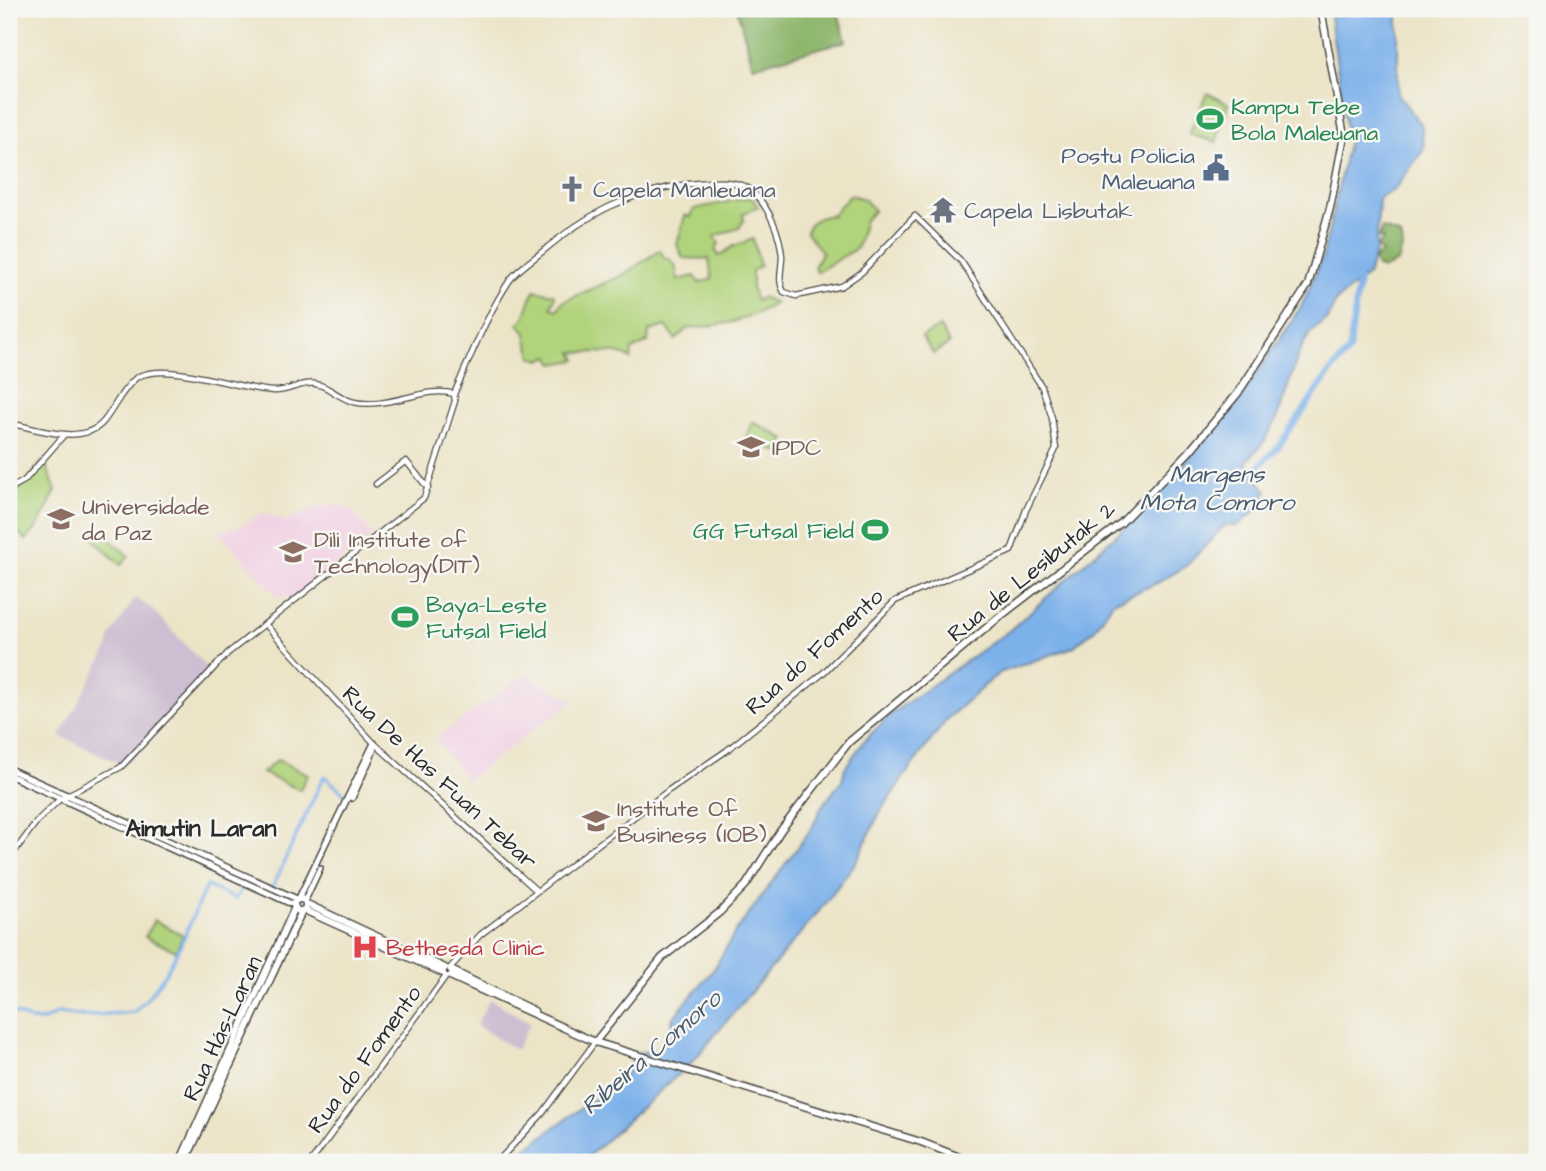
<svg xmlns="http://www.w3.org/2000/svg" width="1546" height="1171" viewBox="0 0 1546 1171" font-family="'Architects Daughter',sans-serif">
<style>
.built{fill:#f1d0e3}
.industrial{fill:#cebed1}
.green{fill:#b0d37b;stroke:#6e7f53;stroke-width:2}
.forest{fill:#8cb56b;stroke:#5c704b;stroke-width:2}
.water{fill:#7db1ea;stroke:#546e8a;stroke-width:2}
.lines{fill:none;stroke-linecap:round;stroke-linejoin:round}
.canal{stroke:#7db1ea;stroke-width:3.5}
.river{stroke:#7db1ea;stroke-width:6}
.tertiary-casing{stroke:#484742;stroke-width:7}
.secondary-casing{stroke:#484742;stroke-width:8}
.primary-casing{stroke:#484742;stroke-width:9}
.tertiary{stroke:#fff;stroke-width:4.5}
.secondary{stroke:#fff;stroke-width:5}
.primary{stroke:#fff;stroke-width:6}
.labels{text-anchor:middle;stroke-width:5;stroke-linejoin:round;paint-order:stroke}
.leisure-label{font-size:23px;fill:#27864d;stroke:#f6f6f2;text-anchor:start}
.service-label{font-size:23px;fill:#4e5e75;stroke:#f6f6f2;text-anchor:end}
.worship-label{font-size:23px;fill:#5b616d;stroke:#f6f6f2;text-anchor:start}
.education-label{font-size:23px;fill:#785e54;stroke:#f6f6f2;text-anchor:start}
.street-label{font-size:23px;fill:#2b2b2b;stroke:#f6f6f2}
.health-label{font-size:23px;fill:#be3a42;stroke:#f6f6f2;text-anchor:start}
.water-label{font-size:24px;font-style:italic;fill:#485a6e;stroke:#f6f6f2}
.neighbourhood-label{font-size:24px;font-weight:bold;fill:#2b2b2b;stroke:#f6f6f2}
</style>
<rect width="100%" height="100%" fill="#f6f6f2"/>
<filter id="ink" filterUnits="userSpaceOnUse"><feTurbulence type="fractalNoise" baseFrequency=".0143" numOctaves="2"/><feDisplacementMap in="SourceGraphic" scale="14" xChannelSelector="R" yChannelSelector="G"/><feConvolveMatrix kernelMatrix="1 2 1 2 8 2 1 2 1" color-interpolation-filters="sRGB"/></filter>
<filter id="wash" filterUnits="userSpaceOnUse"><feTurbulence type="fractalNoise" baseFrequency=".00686" numOctaves="4" result="noise"/><feDisplacementMap in="SourceGraphic" scale="28" xChannelSelector="R" yChannelSelector="G"/><feGaussianBlur stdDeviation="1.57" result="paint"/><feColorMatrix in="noise" values="0 0 0 0 0 0 0 0 0 0 0 0 0 0 0 0 0 1.4 0 .05"/><feComposite in="paint" operator="in"/></filter>
<g filter="url(#wash)">
<rect width="100%" height="100%" fill="#ece4c7"/>
<path class="built" d="M 340,504 L 354,512 L 373,534 L 292,599 L 278,597 L 218,531 L 241,526 L 262,513 L 286,521 L 317,507 Z
M 528,672 L 537,682 L 573,700 L 467,780 L 435,739 Z"/>
<path class="industrial" d="M 135,598 L 151,608 L 211,672 L 135,756 L 123,765 L 60,736 L 108,648 L 111,635 Z
M 490,999 L 530,1023 L 516,1050 L 476,1025 Z"/>
<path class="green" d="M 1207,93 L 1229,104 L 1216,142 L 1189,134 Z
M 850,195 L 864,199 L 874,210 L 865,220 L 857,248 L 817,272 L 814,267 L 822,252 L 806,232 C 810,219 820,217 832,215 Z
M 751,197 L 758,207 L 743,214 L 744,220 L 739,228 L 715,236 L 719,244 L 715,249 L 719,256 L 734,246 L 753,239 L 760,266 L 752,271 L 752,289 L 756,301 L 763,297 L 776,303 C 740,324 725,324 686,329 L 676,340 L 666,326 L 649,331 L 648,342 L 632,350 L 631,359 C 619,348 590,354 573,352 L 577,360 L 554,364 L 549,356 L 541,360 L 532,357 L 525,331 L 518,324 L 524,318 L 534,290 L 554,294 L 555,298 L 551,307 L 557,310 L 562,302 L 623,275 L 660,250 L 664,258 L 668,258 L 675,265 L 678,280 L 695,276 L 699,283 L 712,279 L 709,259 L 683,258 L 677,245 L 685,215 L 691,217 L 694,209 Z
M 940,327 L 949,344 L 933,354 L 922,337 Z
M 753,422 L 785,439 L 777,452 L 746,436 Z
M 44,460 L 56,491 L 36,529 L 26,540 L 19,533 L 13,539 L 18,550 L 9,557 L 9,505 L 12,500 L 9,503 L 9,491 L 12,489 L 16,494 Z
M 101,532 L 129,556 L 121,565 L 94,540 Z
M 277,760 L 308,774 L 300,790 L 262,773 Z
M 154,920 L 183,935 L 176,951 L 145,937 Z"/>
<path class="forest" d="M 737,9 L 837,9 L 846,41 L 753,66 Z
M 1382,228 L 1401,236 L 1403,245 L 1398,262 L 1384,269 L 1377,267 L 1374,259 L 1382,252 L 1377,248 L 1383,239 L 1379,238 Z"/>
<path class="water" d="M 1329,9 L 1398,9 L 1398,95 L 1421,124 L 1424,149 L 1394,190 L 1379,198 L 1376,250 L 1368,275 L 1337,300 L 1327,319 L 1310,333 L 1300,350 L 1277,419 L 1264,442 L 1246,462 L 1267,492 L 1260,507 L 1237,526 L 1225,525 L 1186,566 L 1159,582 L 1113,602 L 1095,629 L 1073,647 L 999,673 L 948,718 L 905,775 L 880,812 L 856,862 L 820,910 L 694,1060 L 582,1162 L 508,1162 L 587,1103 L 605,1094 L 626,1074 L 636,1053 L 657,1050 L 672,1037 L 672,1019 L 714,969 L 734,934 L 813,826 L 821,808 L 842,780 L 845,768 L 864,741 L 891,714 L 1010,630 L 1144,510 L 1239,400 L 1302,305 L 1323,256 L 1348,143 Z"/>
<g class="lines">
<path class="canal" d="M 272,888 L 324,776 L 345,794
M 9,1011 L 31,1020 L 42,1021 L 58,1013 L 84,1016 L 134,1012 C 170,979 186,932 205,888 L 207,886 L 235,899 L 246,883"/>
<path class="river" d="M 1248,477 L 1278,447 L 1331,371 L 1349,351 L 1359,280"/>
</g>
</g>
<g filter="url(#ink)">
<g class="lines">
<g class="tertiary-casing">
<path id="tertiary" d="M 9,423 C 35,428 83,447 104,421 C 115,407 122,389 137,377 C 171,361 235,389 274,391 C 288,392 303,381 316,384 C 329,386 340,399 354,402 C 386,410 427,385 454,394
M 376,484 L 406,461 L 428,488
M 9,489 L 24,481 L 64,435
M 265,624 L 374,743 L 537,891
M 9,859 L 38,820 L 60,799 L 121,767 L 228,653 L 424,498 L 455,401 L 454,394 C 471,356 487,314 510,280 C 518,269 532,260 542,252 C 588,213 629,192 689,184 C 709,182 740,177 755,194 C 770,210 780,234 782,256 C 782,269 777,281 784,292 L 796,296 L 842,286 L 862,272 L 915,216 L 961,261 L 1042,387 L 1052,418 L 1056,449 L 1026,510 L 1011,551 L 895,601 L 822,674 L 726,751 L 669,790 L 480,935 L 450,968
M 311,1162 L 446,976
M 497,1162 L 542,1114 L 595,1042"/>
</g>
<g class="secondary-casing">
<path id="secondary" d="M 9,769 L 297,899
M 9,775 L 294,905
M 352,798 L 373,752 L 374,743
M 299,898 L 374,743
M 305,900 L 320,868"/>
</g>
<g class="primary-casing">
<path id="primary" d="M294 905a6 6 0 1 1 12 0a6 6 0 1 1-12 0Z
M 307,904 L 445,968
M 304,910 L 443,973
M 451,970 L 534,1011
M 450,976 L 595,1042 L 921,1142 L 972,1162
M 595,1042 L 662,958 L 720,912 L 746,885 L 781,830 L 849,742 L 997,619 L 1121,523 L 1189,452 L 1238,393 L 1308,285 L 1330,208 L 1344,136 L 1321,9
M 9,1154 L 26,1162
M 9,1160 L 13,1162
M 180,1162 L 295,907
M 185,1162 L 302,911"/>
</g>
<use href="#tertiary" class="tertiary"/>
<use href="#secondary" class="secondary"/>
<use href="#primary" class="primary"/>
</g>
</g>
<defs>
<g id="stadium-bare" transform="scale(2.1)"><path d="M0-5a6.5 5 0 1 0 0 10a6.5 5 0 1 0 0-10ZM-3.5-1.8h7v3.6h-7Z" fill="#2e9e5b" stroke="#f6f6f2" stroke-width="2.5" paint-order="stroke"/></g>
<g id="civic-bare" transform="scale(2.1)"><path d="M-.6-6.5H3V-4.5H.6V-3L4-1V1h2V6H-6V1h2V-1L-.6-3ZM-1.2 2.5V6h2.4V2.5Z" fill="#5c6f8a" stroke="#f6f6f2" stroke-width="2.5" paint-order="stroke"/></g>
<g id="church-bare" transform="scale(2.1)"><path d="M-1.2-6h2.4v3.5h3.3v2.4h-3.3V6h-2.4V-.1h-3.3v-2.4h3.3Z" fill="#6b7280" stroke="#f6f6f2" stroke-width="2.5" paint-order="stroke"/></g>
<g id="temple-bare" transform="scale(2.1)"><path d="M0-6L5-2H3V0L6.5 2.5H4V6H1.5V3h-3V6H-4V2.5H-6.5L-3 0V-2H-5Z" fill="#6b7280" stroke="#f6f6f2" stroke-width="2.5" paint-order="stroke"/></g>
<g id="university-bare" transform="scale(2.1)"><path d="M0-5L7-2L0 1L-7-2ZM-4 1L0 2.5L4 1V4Q0 6-4 4Z" fill="#8d6e63" stroke="#f6f6f2" stroke-width="2.5" paint-order="stroke"/></g>
<g id="hospital-bare" transform="scale(2.1)"><path d="M-5-5h3v3.5h4V-5h3V5h-3V1.5h-4V5h-3Z" fill="#e0444e" stroke="#f6f6f2" stroke-width="2.5" paint-order="stroke"/></g>
</defs>
<g fill-rule="evenodd">
<use href="#stadium-bare" x="1210" y="119"/>
<use href="#civic-bare" x="1216" y="168"/>
<use href="#church-bare" x="572" y="189"/>
<use href="#temple-bare" x="943" y="210"/>
<use href="#university-bare" x="751" y="447"/>
<use href="#university-bare" x="61" y="519"/>
<use href="#stadium-bare" x="875" y="530"/>
<use href="#university-bare" x="293" y="552"/>
<use href="#stadium-bare" x="405" y="617"/>
<use href="#university-bare" x="596" y="821"/>
<use href="#hospital-bare" x="365" y="947"/>
</g>
<g class="labels">
<g class="leisure-label">
<text x="1231" y="114">Kampu Tebe<tspan x="1231" dy="26">Bola Maleuana</tspan></text>
<text x="854" y="538" text-anchor="end">GG Futsal Field</text>
<text x="426" y="612">Baya-Leste<tspan x="426" dy="26">Futsal Field</tspan></text>
</g>
<g class="service-label">
<text x="1195" y="163">Postu Policia<tspan x="1195" dy="26">Maleuana</tspan></text>
</g>
<g class="worship-label">
<text x="593" y="197">Capela Manleuana</text>
<text x="964" y="218">Capela Lisbutak</text>
</g>
<g class="education-label">
<text x="772" y="455">IPDC</text>
<text x="82" y="514">Universidade<tspan x="82" dy="26">da Paz</tspan></text>
<text x="314" y="547">Dili Institute of<tspan x="314" dy="26">Technology(DIT)</tspan></text>
<text x="617" y="816">Institute Of<tspan x="617" dy="26">Business (IOB)</tspan></text>
</g>
<g class="street-label">
<text transform="translate(1031 571) rotate(-39)" y="8">Rua de Lesibutak 2</text>
<text transform="translate(814 651) rotate(-42)" y="8">Rua do Fomento</text>
<text transform="translate(440 777) rotate(43)" y="8">Rua De Has Fuan Tebar</text>
<text transform="translate(222 1028) rotate(-65)" y="8">Rua Hás-Laran</text>
<text transform="translate(364 1059) rotate(-54)" y="8">Rua do Fomento</text>
</g>
<g class="health-label">
<text x="386" y="955">Bethesda Clinic</text>
</g>
<g class="water-label">
<text x="1217" y="482">Margens<tspan x="1217" dy="28">Mota Comoro</tspan></text>
<text transform="translate(651 1052) rotate(-41)" y="8">Ribeira Comoro</text>
</g>
<g class="neighbourhood-label">
<text x="201" y="836">Aimutin Laran</text>
</g>
</g>
<rect width="1546" height="1171" fill="none" stroke="#f6f6f2" stroke-width="35"/>
</svg>
